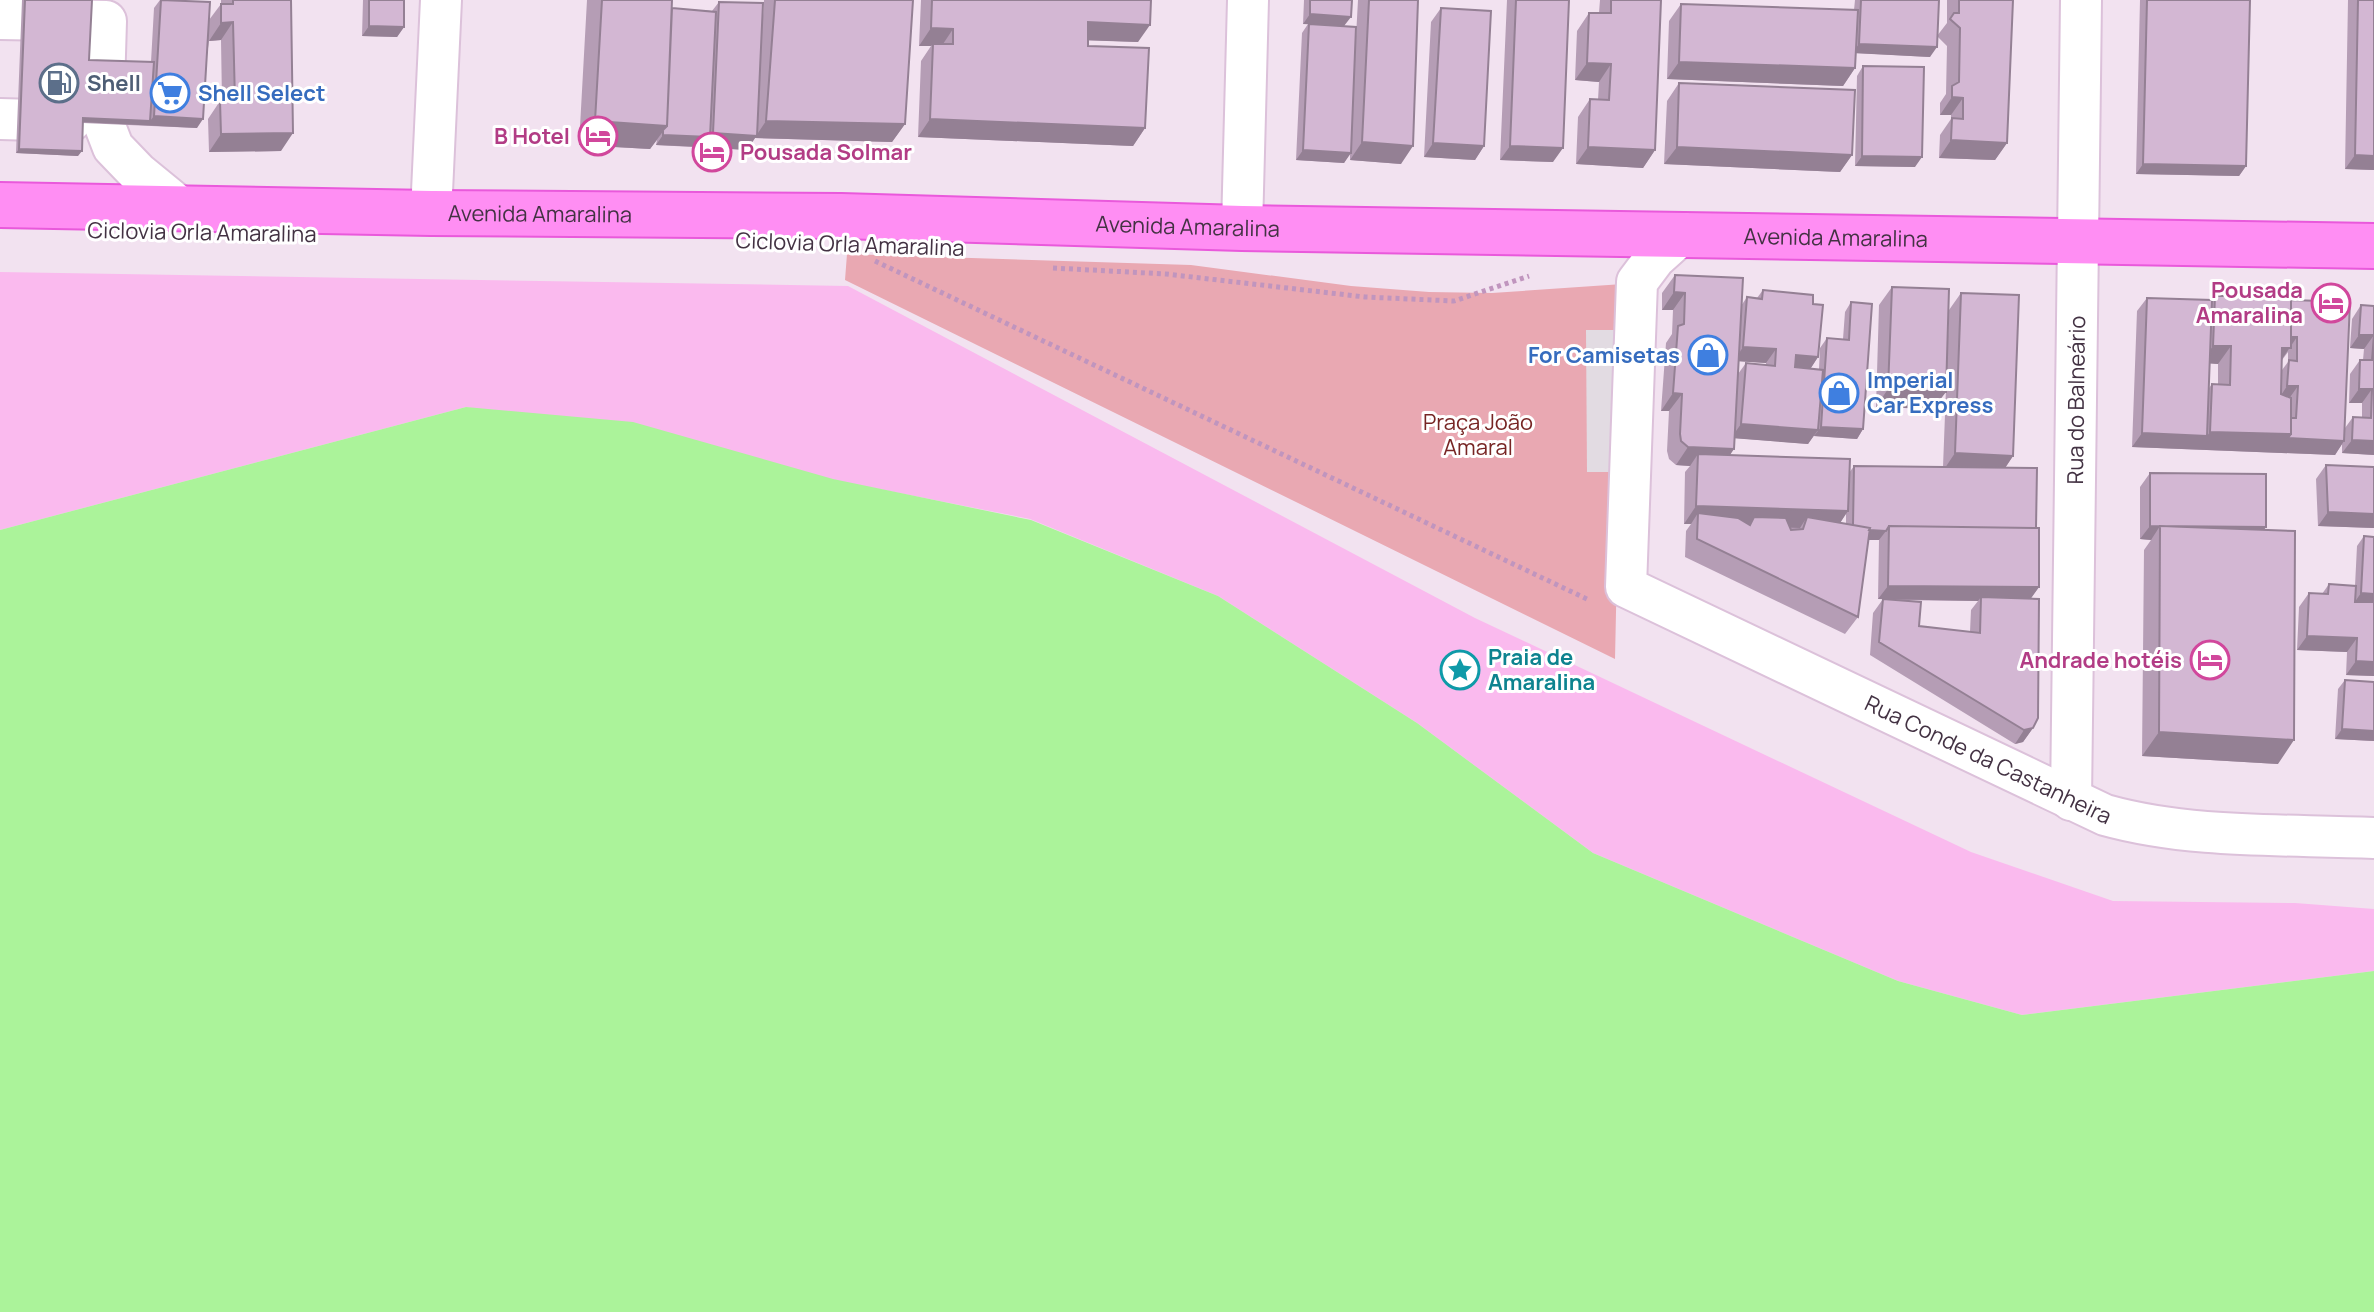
<svg xmlns="http://www.w3.org/2000/svg" width="2374" height="1312" viewBox="0 0 2374 1312" font-family="Manrope,sans-serif">
<style>
.green{fill:#e9a8b2}
.sand{fill:#fabaee}
.parking{fill:#e2dbe2}
.water{fill:#abf39a}
.lines{fill:none;stroke-linecap:round;stroke-linejoin:round}
.minor-casing{stroke:#dcc1da;stroke-width:44}
.major-casing{stroke:#e959db;stroke-width:48}
.path{stroke:#c095be;stroke-width:5;stroke-dasharray:4 4;stroke-linecap:butt}
.minor{stroke:#fff;stroke-width:40}
.major{stroke:#ff8ef3;stroke-width:44}
.wall{fill:#b59db5;fill-rule:evenodd}
.shaded-wall{fill:#948094}
.building{fill:#d3b7d3;stroke:#948094;stroke-width:2}
.labels{text-anchor:middle;stroke-width:6;stroke-linejoin:round;paint-order:stroke}
.service-label{font-size:22px;font-weight:bold;fill:#4e5e75;stroke:#fff;text-anchor:start}
.shop-label{font-size:22px;font-weight:bold;fill:#366cbe;stroke:#fff;text-anchor:start}
.hotel-label{font-size:22px;font-weight:bold;fill:#b23c85;stroke:#fff;text-anchor:end}
.street-label{font-size:22px;fill:#433243;stroke:#fff}
.park-label{font-size:22px;fill:#772524;stroke:#fff}
.culture-label{font-size:22px;font-weight:bold;fill:#0d838f;stroke:#fff;text-anchor:start}
</style>
<rect width="100%" height="100%" fill="#f2e2f0"/>
<path class="green" d="M 847,254 L 1191,265 L 1351,286 L 1429,292 L 1492,293 L 1623,284 L 1615,659 L 845,280 Z"/>
<path class="sand" d="M 0,272 L 848,286 L 1475,618 L 1971,852 L 2113,901 L 2295,903 L 2374,909 L 2374,971 L 2022,1015 L 1898,981 L 1593,853 L 1417,723 L 1218,596 L 1030,519 L 466,407 L 0,530 Z"/>
<path class="parking" d="M 1586,330 L 1616,330 L 1617,472 L 1587,472 Z"/>
<path class="water" d="M 466,407 L 633,422 L 833,479 L 1031,520 L 1218,596 L 1417,723 L 1593,853 L 1898,981 L 2022,1015 L 2374,971 L 2374,1312 L 0,1312 L 0,530 Z"/>
<g class="lines">
<g class="minor-casing">
<g id="minor">
<path d="M 0,19 L 106,21 L 103,121 L 113,147 L 138,173 L 182,209"/>
<path d="M 0,119 L 71,121"/>
<path d="M 431,213 L 441,0"/>
<path d="M 1242,228 L 1248,0"/>
<path id="s1" d="M 1683,233 L 1655,258 L 1637,282 L 1626,587 L 2105,815 C 2191,839 2285,834 2374,838"/>
<path id="s2" d="M 2071,800 L 2081,0"/>
</g>
</g>
<g class="major-casing">
<g id="major">
<path id="s3" d="M 0,205 L 431,213 L 841,216 L 1242,228 L 2374,246"/>
</g>
</g>
<path class="path" d="M 875,261 L 1589,600
M 1053,268 L 1166,274 L 1365,297 L 1454,301 L 1529,276"/>
<use href="#minor" class="minor"/>
<use href="#major" class="major"/>
</g>
<path class="wall" d="M 22,0 L 92,0 L 89,60 L 151,62 L 154,8 L 160,0 L 178,0 L 209,20 L 221,4 L 221,0 L 291,0 L 281,151 L 209,152 L 208,119 L 220,101 L 222,101 L 221,40 L 209,41 L 197,128 L 83,123 L 78,156 L 16,153 Z
M 363,0 L 404,0 L 404,27 L 397,37 L 362,36 Z
M 587,0 L 672,0 L 672,8 L 712,11 L 719,2 L 763,16 L 764,0 L 913,0 L 905,124 L 892,142 L 755,138 L 747,150 L 656,145 L 657,140 L 650,149 L 579,145 Z
M 921,0 L 1151,0 L 1138,42 L 1088,40 L 1088,46 L 1145,128 L 1133,146 L 918,137 L 921,61 L 931,46 L 919,46 Z
M 1304,0 L 1352,0 L 1344,26 L 1352,110 L 1358,0 L 1418,0 L 1401,164 L 1350,160 L 1350,153 L 1344,163 L 1296,160 L 1302,33 L 1308,24 L 1303,24 Z
M 1507,0 L 1569,0 L 1553,162 L 1500,160 Z
M 1600,0 L 1661,0 L 1655,150 L 1643,168 L 1576,164 L 1578,117 L 1590,99 L 1598,100 L 1599,82 L 1575,80 L 1577,31 L 1589,13 L 1599,13 Z
M 1855,0 L 1939,0 L 1930,57 L 1856,53 L 1855,68 L 1843,86 L 1667,79 L 1669,21 L 1681,4 L 1854,10 Z
M 1947,0 L 2013,0 L 2007,143 L 1995,160 L 1939,158 L 1940,135 L 1951,119 L 1951,115 L 1940,115 L 1940,103 L 1946,94 L 1947,46 L 1937,36 L 1947,23 Z
M 2140,0 L 2250,0 L 2246,166 L 2239,176 L 2136,174 Z
M 2348,0 L 2374,0 L 2374,170 L 2345,169 Z
M 1441,8 L 1484,146 L 1475,160 L 1424,157 L 1431,22 Z
M 1863,66 L 1915,167 L 1855,166 L 1857,76 Z
M 1679,83 L 1852,155 L 1840,172 L 1664,164 L 1667,101 Z
M 1675,275 L 1741,306 L 1747,297 L 1757,298 L 1763,290 L 1813,304 L 1818,357 L 1810,369 L 1819,369 L 1820,348 L 1827,338 L 1843,339 L 1845,312 L 1851,302 L 1863,429 L 1857,439 L 1814,436 L 1814,435 L 1808,444 L 1735,438 L 1730,455 L 1849,473 L 1854,466 L 1943,467 L 1949,310 L 1961,293 L 2013,456 L 2005,468 L 2036,528 L 2039,587 L 2031,598 L 2033,728 L 2023,742 L 2015,744 L 1870,655 L 1873,613 L 1883,599 L 1878,599 L 1879,540 L 1868,540 L 1858,617 L 1845,634 L 1685,557 L 1686,531 L 1691,524 L 1684,524 L 1685,472 L 1690,466 L 1676,465 L 1669,459 L 1667,451 L 1669,411 L 1661,411 L 1666,343 L 1672,334 L 1673,310 L 1662,310 L 1662,293 ZM 1739,361 L 1766,363 L 1766,365 L 1746,363 L 1738,374 ZM 1846,513 L 1846,524 L 1840,523 ZM 1890,600 L 1978,601 L 1971,610 L 1970,632 L 1919,626 Z
M 1892,287 L 1933,409 L 1876,407 L 1879,305 Z
M 2215,296 L 2291,300 L 2345,428 L 2353,417 L 2362,417 L 2362,403 L 2349,403 L 2350,374 L 2360,360 L 2363,360 L 2364,349 L 2350,348 L 2352,319 L 2361,305 L 2374,306 L 2374,455 L 2342,453 L 2342,444 L 2335,455 L 2132,447 L 2137,311 L 2147,298 L 2212,300 ZM 2288,352 L 2288,362 L 2282,370 L 2282,360 ZM 2210,363 L 2218,364 L 2218,385 L 2212,384 L 2209,388 Z
M 2326,465 L 2374,467 L 2374,528 L 2318,526 L 2316,479 Z
M 2150,473 L 2266,527 L 2264,530 L 2278,764 L 2142,756 L 2144,550 L 2151,540 L 2140,539 L 2140,487 Z
M 2364,536 L 2374,537 L 2374,676 L 2346,675 L 2347,652 L 2297,650 L 2299,607 L 2309,593 L 2322,594 L 2329,584 L 2355,586 L 2357,546 Z
M 2345,680 L 2374,682 L 2374,741 L 2335,739 L 2338,689 Z"/>
<path class="shaded-wall" d="M 1310,14 L 1351,17 L 1344,26 L 1303,24 Z
M 233,22 L 221,40 L 209,41 L 221,23 Z
M 1088,22 L 1150,25 L 1138,42 L 1076,40 Z
M 369,26 L 404,27 L 397,37 L 362,36 Z
M 931,28 L 953,29 L 941,47 L 933,44 L 931,46 L 919,46 Z
M 1859,44 L 1937,47 L 1930,57 L 1852,53 Z
M 1679,62 L 1855,68 L 1843,86 L 1667,79 Z
M 1587,63 L 1611,64 L 1599,82 L 1575,80 Z
M 1952,97 L 1963,98 L 1951,115 L 1940,115 Z
M 154,116 L 203,119 L 197,128 L 80,122 L 83,118 L 150,121 Z
M 930,119 L 1145,128 L 1133,146 L 918,137 Z
M 595,121 L 667,126 L 650,149 L 579,145 Z
M 766,121 L 905,124 L 892,142 L 755,138 L 747,150 L 703,147 L 713,133 L 756,136 Z
M 293,133 L 281,151 L 209,152 L 221,134 Z
M 663,135 L 710,137 L 703,147 L 656,145 Z
M 1951,140 L 2007,143 L 1995,160 L 1939,158 Z
M 1362,142 L 1413,146 L 1401,164 L 1350,160 Z
M 1433,143 L 1484,146 L 1475,160 L 1424,157 Z
M 1510,146 L 1563,148 L 1553,162 L 1500,160 Z
M 1588,147 L 1655,150 L 1643,168 L 1576,164 Z
M 1677,147 L 1852,155 L 1840,172 L 1664,164 Z
M 19,149 L 82,151 L 78,156 L 16,153 Z
M 1303,150 L 1351,153 L 1344,163 L 1296,160 Z
M 2355,155 L 2374,156 L 2374,170 L 2345,169 Z
M 1862,156 L 1922,157 L 1915,167 L 1855,166 Z
M 2143,164 L 2246,166 L 2239,176 L 2136,174 Z
M 1674,292 L 1685,293 L 1673,310 L 1662,310 Z
M 2359,335 L 2374,335 L 2364,349 L 2350,348 Z
M 2286,337 L 2297,337 L 2278,365 L 2270,365 Z
M 2213,346 L 2231,346 L 2218,364 L 2201,363 Z
M 1743,347 L 1776,349 L 1766,363 L 1734,361 Z
M 1796,355 L 1818,357 L 1809,371 L 1787,369 Z
M 2287,386 L 2298,386 L 2288,400 L 2278,400 Z
M 1888,389 L 1946,392 L 1933,409 L 1876,407 Z
M 2359,389 L 2372,389 L 2362,403 L 2349,403 Z
M 1673,393 L 1682,394 L 1669,411 L 1661,411 Z
M 1741,424 L 1818,430 L 1808,444 L 1731,438 Z
M 1821,427 L 1863,429 L 1857,439 L 1814,436 Z
M 2210,432 L 2291,434 L 2344,441 L 2335,455 L 2132,447 L 2142,433 L 2207,436 Z
M 2352,440 L 2374,441 L 2374,455 L 2342,453 Z
M 1688,447 L 1734,449 L 1722,467 L 1698,454 L 1690,466 L 1676,465 Z
M 1955,453 L 2013,456 L 2001,474 L 1943,471 Z
M 1696,506 L 1848,511 L 1836,529 L 1807,517 L 1800,528 L 1749,526 L 1754,517 L 1748,526 L 1698,513 L 1691,524 L 1684,524 Z
M 2328,512 L 2374,514 L 2374,528 L 2318,526 Z
M 2150,526 L 2266,527 L 2256,540 L 2160,526 L 2151,540 L 2140,539 Z
M 1853,530 L 1886,531 L 1879,540 L 1846,540 Z
M 1888,586 L 2039,587 L 2029,601 L 1981,597 L 1978,601 L 1878,599 Z
M 2361,593 L 2374,594 L 2374,604 L 2354,603 Z
M 2307,636 L 2357,638 L 2347,652 L 2297,650 Z
M 2356,661 L 2374,662 L 2374,676 L 2346,675 Z
M 2033,728 L 2023,742 L 2015,744 L 2024,730 Z
M 2342,729 L 2374,731 L 2374,741 L 2335,739 Z
M 2159,732 L 2294,740 L 2278,764 L 2142,756 Z"/>
<path class="building" d="M 25,0 L 92,0 L 89,60 L 154,62 L 150,121 L 83,118 L 82,151 L 19,149 Z
M 161,0 L 210,2 L 203,119 L 154,116 Z
M 233,0 L 291,0 L 293,133 L 221,134 L 220,101 L 235,101 L 233,22 L 221,23 L 221,4 L 233,4 Z
M 369,0 L 404,0 L 404,27 L 369,26 Z
M 602,0 L 672,0 L 667,126 L 595,121 Z
M 775,0 L 913,0 L 905,124 L 766,121 Z
M 932,0 L 1151,0 L 1150,25 L 1088,22 L 1088,46 L 1149,48 L 1145,128 L 930,119 L 933,44 L 953,44 L 953,29 L 931,28 Z
M 1310,0 L 1352,0 L 1351,17 L 1310,14 Z
M 1369,0 L 1418,0 L 1413,146 L 1362,142 Z
M 1516,0 L 1569,0 L 1563,148 L 1510,146 Z
M 1611,0 L 1661,0 L 1655,150 L 1588,147 L 1590,99 L 1609,100 L 1611,64 L 1587,63 L 1589,13 L 1611,13 Z
M 1861,0 L 1939,0 L 1937,47 L 1859,44 Z
M 1959,0 L 2013,0 L 2007,143 L 1951,140 L 1952,118 L 1963,119 L 1963,98 L 1952,97 L 1952,86 L 1959,82 L 1960,28 L 1950,19 L 1954,13 L 1959,13 Z
M 2147,0 L 2250,0 L 2246,166 L 2143,164 Z
M 2358,0 L 2374,0 L 2374,156 L 2355,155 Z
M 719,2 L 763,3 L 757,136 L 713,133 Z
M 1681,4 L 1858,10 L 1855,68 L 1679,62 Z
M 672,8 L 716,12 L 710,137 L 663,135 L 663,130 L 667,126 Z
M 1441,8 L 1491,11 L 1484,146 L 1433,143 Z
M 1309,24 L 1356,27 L 1351,153 L 1303,150 Z
M 1863,66 L 1924,67 L 1922,157 L 1862,156 Z
M 1679,83 L 1855,90 L 1852,155 L 1677,147 Z
M 1675,275 L 1743,278 L 1734,449 L 1688,447 L 1681,441 L 1680,434 L 1682,394 L 1673,393 L 1678,326 L 1684,324 L 1685,293 L 1674,292 Z
M 1892,287 L 1949,289 L 1946,392 L 1888,389 Z
M 1763,290 L 1813,295 L 1813,304 L 1823,305 L 1818,357 L 1796,355 L 1795,367 L 1823,370 L 1818,430 L 1741,424 L 1746,363 L 1775,366 L 1776,349 L 1743,347 L 1747,297 L 1762,299 Z
M 1961,293 L 2019,295 L 2013,456 L 1955,453 Z
M 2215,296 L 2291,296 L 2291,348 L 2282,348 L 2281,394 L 2291,398 L 2291,434 L 2210,432 L 2212,384 L 2230,385 L 2231,346 L 2213,346 Z
M 2147,298 L 2212,300 L 2207,436 L 2142,433 Z
M 2291,300 L 2350,302 L 2344,441 L 2288,438 L 2291,434 L 2291,418 L 2296,418 L 2298,386 L 2287,386 L 2289,360 L 2297,361 L 2297,337 L 2291,337 Z
M 1851,302 L 1872,304 L 1863,429 L 1821,427 L 1827,338 L 1849,340 Z
M 2361,305 L 2374,306 L 2374,441 L 2352,440 L 2353,417 L 2371,418 L 2372,389 L 2359,389 L 2360,360 L 2372,360 L 2374,335 L 2359,335 Z
M 1698,454 L 1850,459 L 1848,511 L 1696,506 Z
M 2326,465 L 2374,467 L 2374,514 L 2328,512 Z
M 1854,466 L 2037,468 L 2036,528 L 1889,526 L 1886,531 L 1869,530 L 1870,528 L 1853,525 Z
M 2150,473 L 2266,474 L 2266,527 L 2150,526 Z
M 1698,513 L 1738,518 L 1750,525 L 1754,517 L 1786,518 L 1791,530 L 1803,529 L 1807,517 L 1870,528 L 1858,617 L 1697,539 Z
M 1889,526 L 2039,528 L 2039,587 L 1888,586 Z
M 2160,526 L 2295,531 L 2294,740 L 2159,732 Z
M 2364,536 L 2374,537 L 2374,594 L 2361,593 Z
M 2329,584 L 2356,586 L 2355,602 L 2374,602 L 2374,662 L 2356,661 L 2357,638 L 2307,636 L 2309,593 L 2328,594 Z
M 1981,597 L 2039,599 L 2038,718 L 2033,728 L 2024,730 L 1879,642 L 1883,599 L 1921,602 L 1919,626 L 1980,633 Z
M 2345,680 L 2374,682 L 2374,731 L 2342,729 Z"/>
<defs>
<g id="fuel-ring" transform="scale(2)"><circle r="9.5" fill="#fff" stroke="#5c6f8a" stroke-width="1.5"/><path d="M-5.5-6h7V0h2V4h1.3V-2.5L3-4.5l.8-.8L6-3V5H2.5V1h-1V6h-7ZM-4.2-4.7v3.2H.2V-4.7Z" fill="#5c6f8a"/></g>
<g id="supermarket-ring" transform="scale(2)"><circle r="9.5" fill="#fff" stroke="#3f7fe0" stroke-width="1.5"/><path d="M-6-5.5h2.5l.6 2H6L4.5 2H-2.5L-4.4-4H-6ZM-1.5 3.2a1.3 1.3 0 1 0 .1 0ZM3 3.2a1.3 1.3 0 1 0 .1 0Z" fill="#3f7fe0"/></g>
<g id="hotel-ring" transform="scale(2)"><circle r="9.5" fill="#fff" stroke="#d1479c" stroke-width="1.5"/><path d="M-6-4.5h1.5V1H6V5H4.5V3h-9V5H-6ZM-4 0a1.8 1.8 0 1 1 3.6 0ZM.5 0V-2.5h3Q6-2.5 6 0Z" fill="#d1479c"/></g>
<g id="shop-ring" transform="scale(2)"><circle r="9.5" fill="#fff" stroke="#3f7fe0" stroke-width="1.5"/><path d="M-5-2.5h2.3a2.7 3.5 0 0 1 5.4 0H5L5.5 6h-11ZM-1.5-2.5h3a1.5 2.3 0 0 0-3 0Z" fill="#3f7fe0"/></g>
<g id="sight-ring" transform="scale(2)"><circle r="9.5" fill="#fff" stroke="#0f9aa8" stroke-width="1.5"/><path d="M0-6L1.8-2.2L6-1.7L2.9 1.2L3.7 5.4L0 3.3L-3.7 5.4L-2.9 1.2L-6-1.7L-1.8-2.2Z" fill="#0f9aa8"/></g>
</defs>
<g fill-rule="evenodd">
<use href="#fuel-ring" x="59" y="83"/>
<use href="#supermarket-ring" x="170" y="93"/>
<use href="#hotel-ring" x="598" y="136"/>
<use href="#hotel-ring" x="712" y="152"/>
<use href="#hotel-ring" x="2331" y="303"/>
<use href="#shop-ring" x="1708" y="355"/>
<use href="#shop-ring" x="1839" y="393"/>
<use href="#hotel-ring" x="2210" y="660"/>
<use href="#sight-ring" x="1460" y="670"/>
</g>
<g class="labels">
<g class="service-label">
<text x="87" y="91">Shell</text>
</g>
<g class="shop-label">
<text x="198" y="101">Shell Select</text>
<text x="1680" y="363" text-anchor="end">For Camisetas</text>
<text x="1867" y="388">Imperial<tspan x="1867" dy="25">Car Express</tspan></text>
</g>
<g class="hotel-label">
<text x="570" y="144">B Hotel</text>
<text x="740" y="160" text-anchor="start">Pousada Solmar</text>
<text x="2303" y="298">Pousada<tspan x="2303" dy="25">Amaralina</tspan></text>
<text x="2182" y="668">Andrade hotéis</text>
</g>
<g class="street-label">
<text dy="8" stroke="none"><textPath href="#s3" startOffset="540">Avenida Amaralina</textPath></text>
<text dy="8" stroke="none"><textPath href="#s3" startOffset="1188">Avenida Amaralina</textPath></text>
<text transform="translate(202 232) rotate(1)" y="8">Ciclovia Orla Amaralina</text>
<text dy="8" stroke="none"><textPath href="#s3" startOffset="1836">Avenida Amaralina</textPath></text>
<text transform="translate(850 244) rotate(2)" y="8">Ciclovia Orla Amaralina</text>
<text dy="8" stroke="none"><textPath href="#s2" startOffset="400">Rua do Balneário</textPath></text>
<text dy="8" stroke="none"><textPath href="#s1" startOffset="774">Rua Conde da Castanheira</textPath></text>
</g>
<g class="park-label">
<text x="1478" y="430">Praça João<tspan x="1478" dy="25">Amaral</tspan></text>
</g>
<g class="culture-label">
<text x="1488" y="665">Praia de<tspan x="1488" dy="25">Amaralina</tspan></text>
</g>
</g>
</svg>
